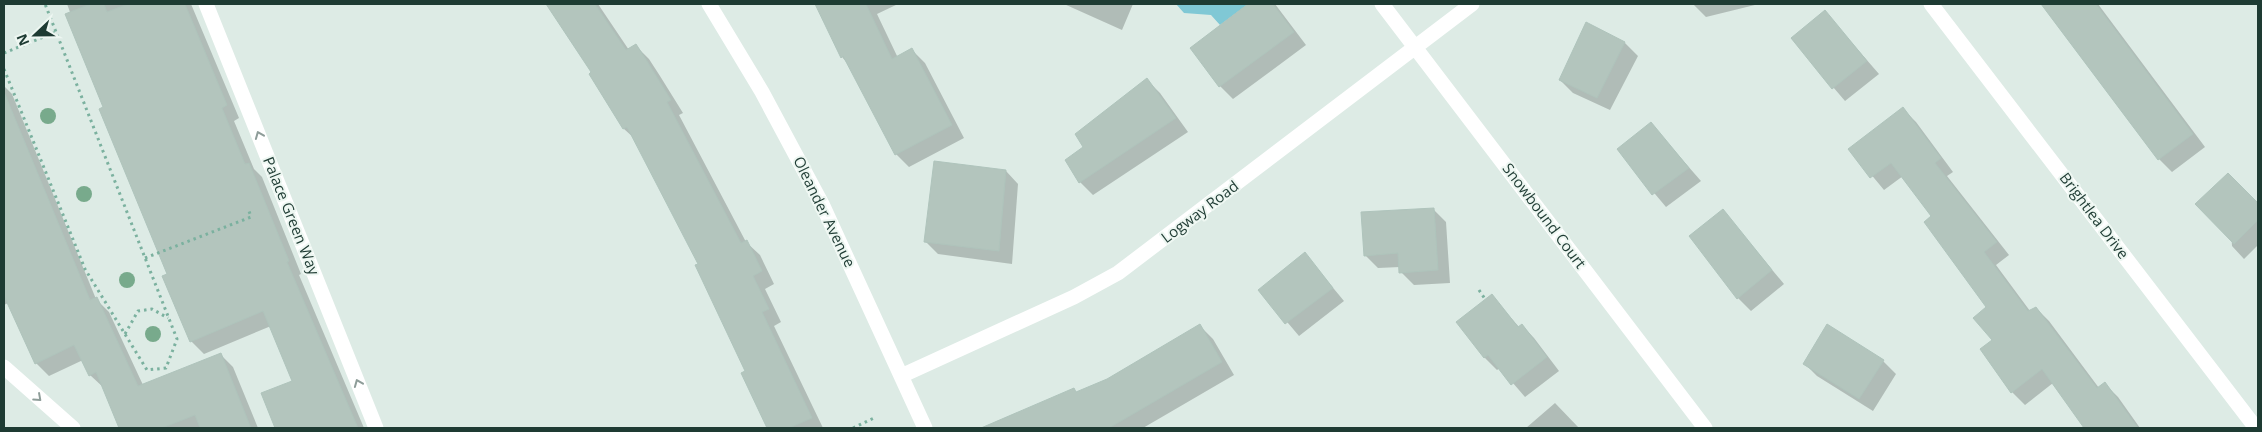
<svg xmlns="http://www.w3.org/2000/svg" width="2262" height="432" viewBox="0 0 2262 432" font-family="'Open Sans',sans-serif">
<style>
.water{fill:#80c8d5}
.shadow{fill:#0003}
.building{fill:#b3c5bd;stroke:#afc4bc}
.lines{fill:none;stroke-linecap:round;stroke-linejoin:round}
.path{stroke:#7bb19f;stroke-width:3;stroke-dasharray:2.5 4;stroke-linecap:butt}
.street{stroke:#fff;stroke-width:15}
.tree{fill:#78aa8c}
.oneway{stroke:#8e9d99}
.labels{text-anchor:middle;stroke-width:4;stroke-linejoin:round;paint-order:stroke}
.street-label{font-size:15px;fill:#1e3b33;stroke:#eef7f2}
</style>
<rect width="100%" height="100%" fill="#ddebe5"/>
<path class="water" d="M 1176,4 L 1248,4 L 1220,25 L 1211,15 L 1184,13 Z"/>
<path class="shadow" d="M 67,4 L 191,4 L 239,118 L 234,121 L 254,169 L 262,177 L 301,274 L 299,275 L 364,428 L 276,428 L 263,394 L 293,382 L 271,326 L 204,354 L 191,341 L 168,275 Z
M 548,4 L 598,4 L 629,50 L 636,46 L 649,59 L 660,76 L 683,113 L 679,115 L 746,242 L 760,255 L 774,284 L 765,289 L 781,322 L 774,326 L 823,428 L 768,428 L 742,374 L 747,371 L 700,264 L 634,138 L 624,129 L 590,74 L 593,72 Z
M 817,4 L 898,4 L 877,14 L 898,58 L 912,50 L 925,63 L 964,138 L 909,167 L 896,154 L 848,64 L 842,57 Z
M 1064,4 L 1133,4 L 1122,30 Z
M 1250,4 L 1275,4 L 1306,45 L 1233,99 L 1220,86 L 1191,48 Z
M 1693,4 L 1759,4 L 1706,17 Z
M 2042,4 L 2098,4 L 2205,147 L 2172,172 L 2159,159 Z
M 1825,12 L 1879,74 L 1845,101 L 1792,39 Z
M 1587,24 L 1625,43 L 1638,56 L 1610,110 L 1573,93 L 1560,80 Z
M 1147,80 L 1160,93 L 1188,132 L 1093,195 L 1080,182 L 1085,148 Z
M 4,86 L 12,94 L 96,299 L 109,312 L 143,385 L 220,354 L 233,367 L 258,428 L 120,428 L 104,388 L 90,375 L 83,360 L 49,376 L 36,363 L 8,303 L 4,305 Z
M 1903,109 L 1916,122 L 1953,172 L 1947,176 L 2009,255 L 1996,265 L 2030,311 L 2036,308 L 2049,321 L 2099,388 L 2105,384 L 2118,397 L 2140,428 L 2086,428 L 2053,383 L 2025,405 L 2012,392 L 1994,341 L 1988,308 L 1933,216 L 1903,176 L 1884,190 L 1850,149 Z
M 1651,124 L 1701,181 L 1666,207 L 1618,150 Z
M 1006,171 L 1018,184 L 1012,264 L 938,254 L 925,241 Z
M 2228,174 L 2258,205 L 2258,245 L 2244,259 L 2232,246 Z
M 1433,209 L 1446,222 L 1450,283 L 1414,285 L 1401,272 L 1400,267 L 1378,268 L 1365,255 Z
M 1723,211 L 1784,284 L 1751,311 L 1738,298 L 1691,236 Z
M 1305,254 L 1344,301 L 1299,336 L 1260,290 Z
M 1492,296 L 1519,327 L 1522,325 L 1534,338 L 1559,371 L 1525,397 L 1500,368 L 1497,370 L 1485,358 L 1458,322 Z
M 1200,326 L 1213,339 L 1234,375 L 1143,428 L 1023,428 L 1017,414 L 1074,390 L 1077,393 L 1108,380 Z
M 1883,361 L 1896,374 L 1873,411 L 1817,376 L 1804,363 Z
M 1555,403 L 1579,428 L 1526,428 Z"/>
<path class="building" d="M 90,4 L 104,4 L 107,12 L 128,4 L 185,4 L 227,105 L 222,108 L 245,164 L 249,163 L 289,261 L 287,262 L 358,428 L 275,428 L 261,393 L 292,381 L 263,311 L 190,342 L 162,276 L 167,274 L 99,109 L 103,107 L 65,14 Z
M 546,4 L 595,4 L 626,50 L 636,44 L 647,61 L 671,100 L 667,102 L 741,243 L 747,240 L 762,271 L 753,276 L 769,309 L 762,312 L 812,418 L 789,428 L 767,428 L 741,373 L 745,371 L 695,265 L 698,264 L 627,127 L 623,129 L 589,74 L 591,72 Z
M 815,4 L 866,4 L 892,59 L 912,48 L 952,125 L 895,155 L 843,56 L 841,58 Z
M 1248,4 L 1273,4 L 1294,32 L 1219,87 L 1190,48 Z
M 2041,4 L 2096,4 L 2193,134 L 2158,160 Z
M 1825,10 L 1867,61 L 1832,89 L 1791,38 Z
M 1586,22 L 1625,42 L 1597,98 L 1559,80 Z
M 1147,78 L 1176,118 L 1079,183 L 1065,160 L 1083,147 L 1075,134 Z
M 4,92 L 90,300 L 97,297 L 138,386 L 221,353 L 251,428 L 200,428 L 195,415 L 162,428 L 119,428 L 96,372 L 89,376 L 74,345 L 35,364 L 4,296 Z
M 1903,107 L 1941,158 L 1935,163 L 1997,242 L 1984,252 L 2028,311 L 2036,307 L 2097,388 L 2105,382 L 2138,428 L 2084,428 L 2042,369 L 2011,393 L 1980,349 L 1992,340 L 1973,318 L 1986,307 L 1924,222 L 1931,216 L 1891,163 L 1870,178 L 1848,149 Z
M 1651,122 L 1689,168 L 1652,195 L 1617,149 Z
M 934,161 L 1006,170 L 999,251 L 924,242 Z
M 2228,173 L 2258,203 L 2258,220 L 2234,244 L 2195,204 Z
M 1434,208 L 1438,270 L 1399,273 L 1398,253 L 1364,256 L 1361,212 Z
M 1723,209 L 1772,270 L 1737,299 L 1689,236 Z
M 1305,252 L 1333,288 L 1285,324 L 1258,290 Z
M 1492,294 L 1518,327 L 1522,324 L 1547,357 L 1511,385 L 1488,355 L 1484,358 L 1456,322 Z
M 1200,324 L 1222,362 L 1109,428 L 981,428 L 1074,388 L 1076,392 L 1107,379 Z
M 1827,324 L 1884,360 L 1859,399 L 1803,364 Z"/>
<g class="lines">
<path class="path" d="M 4,53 L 56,32
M 4,69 L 85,269 L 147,370 L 166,368 L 177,339 L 45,4
M 145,258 L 251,217 L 248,208
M 1479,290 L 1485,299
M 125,334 L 138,311 L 152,309 L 168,318
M 853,428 L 876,417"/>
<path class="street" d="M 206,4 L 376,428
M 709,4 L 762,92 L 822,204 L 925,428
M 1382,4 L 1705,428
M 1931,4 L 2256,428
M 4,367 L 73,428
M 901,376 L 1074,297 L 1118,273 L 1472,4"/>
</g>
<g class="tree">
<circle cx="48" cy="116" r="8"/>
<circle cx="84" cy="194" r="8"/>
<circle cx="127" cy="280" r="8"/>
<circle cx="153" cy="334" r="8"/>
</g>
<defs><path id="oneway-chevron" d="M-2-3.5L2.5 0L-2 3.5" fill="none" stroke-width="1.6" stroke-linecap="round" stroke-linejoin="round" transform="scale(1.25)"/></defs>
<g class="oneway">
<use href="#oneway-chevron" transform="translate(259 135) rotate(-112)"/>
<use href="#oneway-chevron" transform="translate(358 383) rotate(-112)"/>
<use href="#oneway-chevron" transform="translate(38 398) rotate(42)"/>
</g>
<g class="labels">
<g class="street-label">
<text transform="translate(824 212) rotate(64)" y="5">Oleander Avenue</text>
<text transform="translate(1200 212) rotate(-37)" y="5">Logway Road</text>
<text transform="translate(291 216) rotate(68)" y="5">Palace Green Way</text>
<text transform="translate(1544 216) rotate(53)" y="5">Snowbound Court</text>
<text transform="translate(2094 216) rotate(53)" y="5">Brightlea Drive</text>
</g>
</g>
<rect width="2262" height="432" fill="none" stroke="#1e3b33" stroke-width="10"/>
<g transform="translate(35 35) rotate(248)" stroke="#eef7f2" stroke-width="4" paint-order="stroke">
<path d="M0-4L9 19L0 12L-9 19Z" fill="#1e3b33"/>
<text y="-8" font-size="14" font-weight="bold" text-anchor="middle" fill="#1e3b33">N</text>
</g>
</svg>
